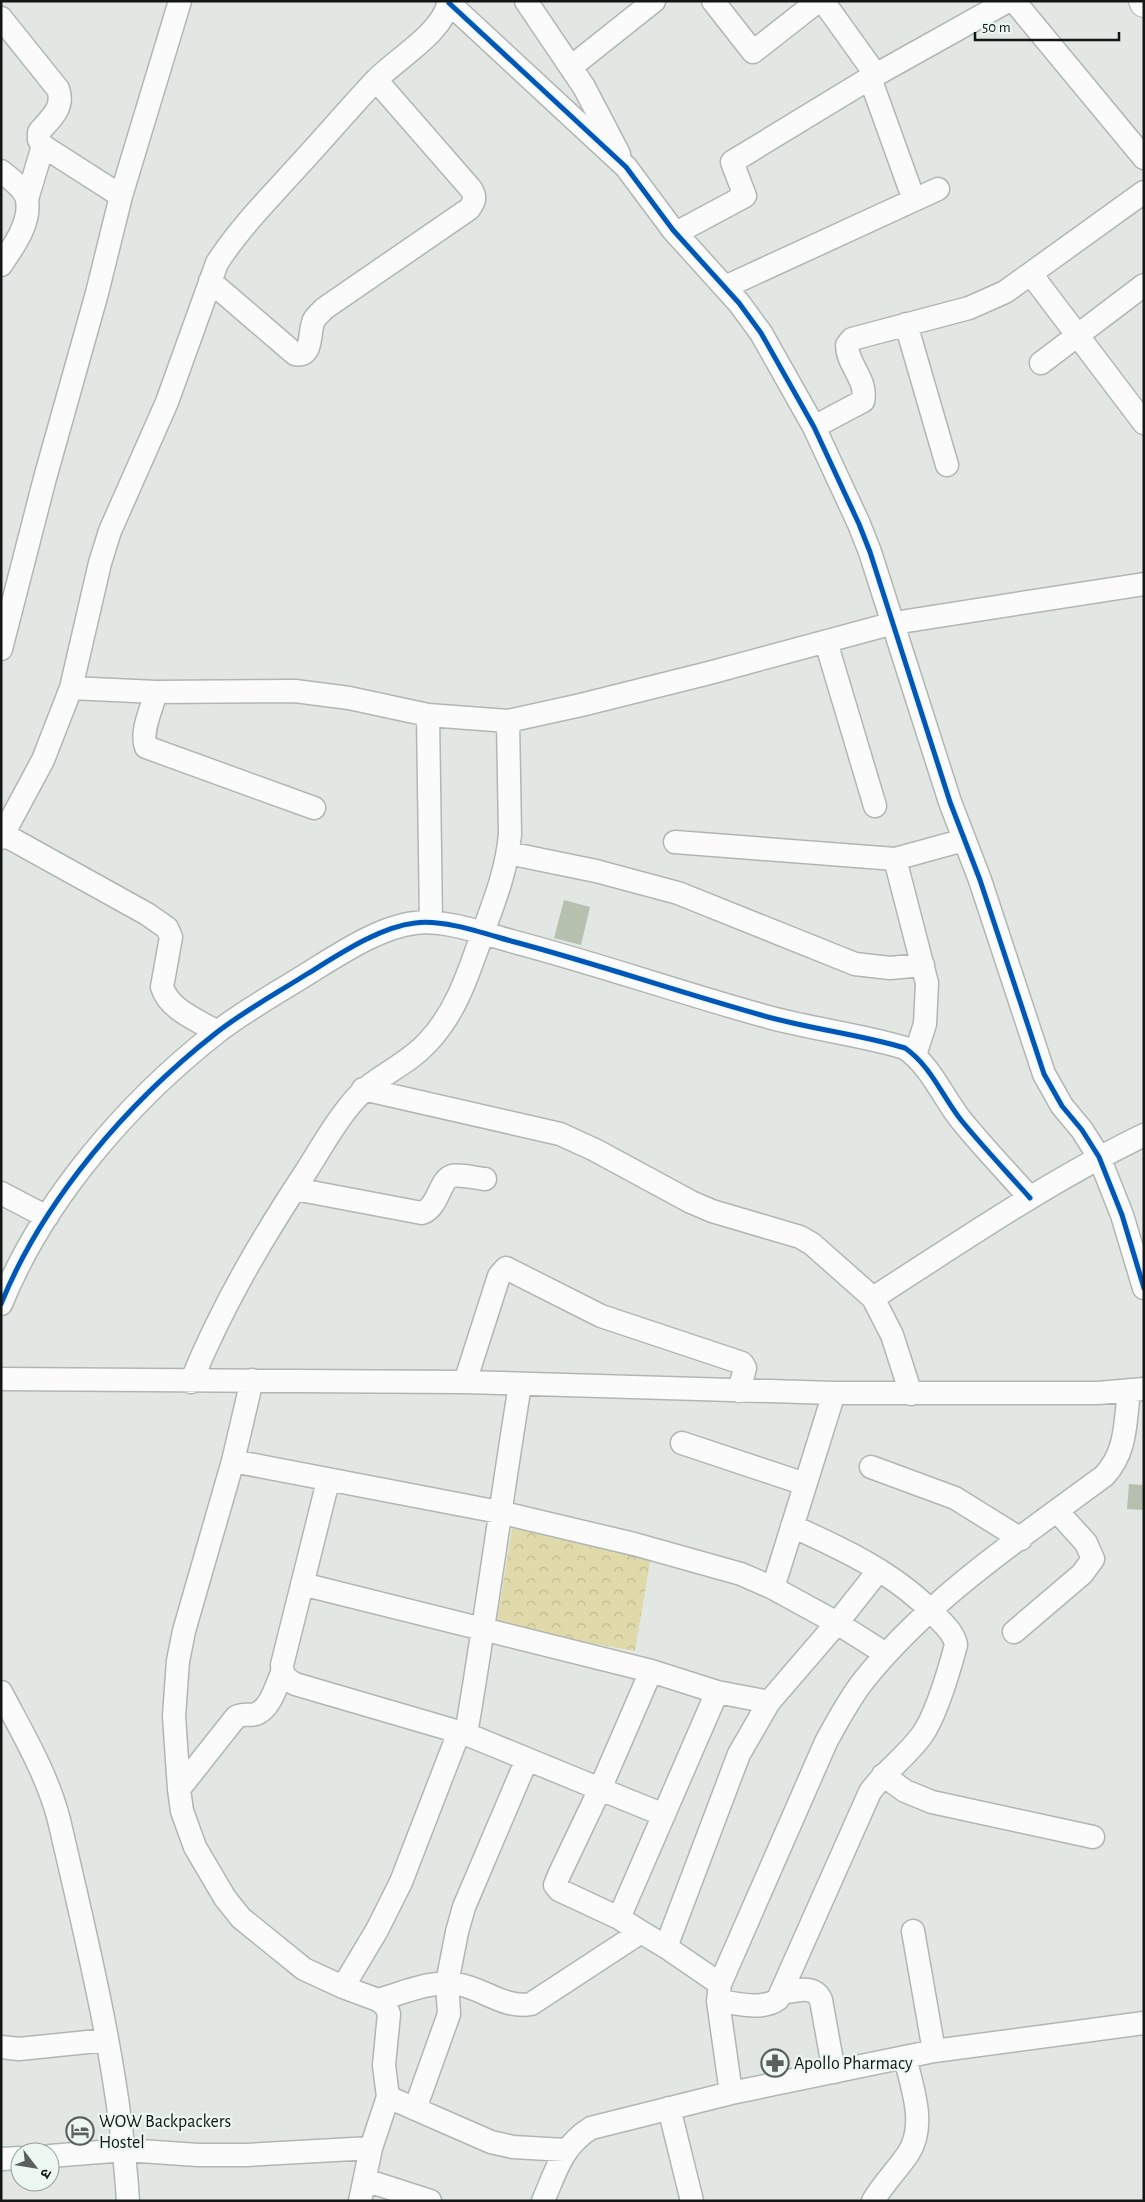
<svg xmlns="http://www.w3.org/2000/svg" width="1145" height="2202" viewBox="0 0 1145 2202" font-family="'Alegreya Sans','Noto Sans Devanagari',sans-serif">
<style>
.park{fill:url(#park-crowns)}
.building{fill:#b5c0af}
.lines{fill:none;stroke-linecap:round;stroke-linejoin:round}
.minor-casing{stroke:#b1b6b3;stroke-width:25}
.major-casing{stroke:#b1b6b3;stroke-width:30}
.minor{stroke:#fbfbfb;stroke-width:22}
.major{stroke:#fbfbfb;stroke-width:28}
.cycleway-casing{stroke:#ecf7f2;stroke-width:8}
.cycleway{stroke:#0057b8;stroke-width:5}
.labels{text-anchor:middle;stroke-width:4.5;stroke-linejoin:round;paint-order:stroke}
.poi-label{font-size:18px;fill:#121614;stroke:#ecf7f2;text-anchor:start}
</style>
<defs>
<pattern id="park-crowns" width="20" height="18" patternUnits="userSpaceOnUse" patternTransform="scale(1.25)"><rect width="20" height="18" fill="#e0daaa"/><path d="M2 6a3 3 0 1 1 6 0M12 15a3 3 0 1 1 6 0" fill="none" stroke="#bfba91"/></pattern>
</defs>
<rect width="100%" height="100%" fill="#e2e7e4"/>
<path class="park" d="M 513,1524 L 651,1556 L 635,1651 L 496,1626 Z"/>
<path class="building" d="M 564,900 L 590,907 L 581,945 L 554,938 Z
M 1129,1484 L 1144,1485 L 1144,1510 L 1127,1509 Z"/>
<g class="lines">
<g class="minor-casing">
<path id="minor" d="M 526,1 L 584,87 L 619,154
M 713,1 L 753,52 L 818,1
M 823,1 L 876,75
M 1014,1 L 1144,158
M 449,3 L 626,167 L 673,230 L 739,303 L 761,333 L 814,427 L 859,524 L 870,552 L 950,802 L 980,880 L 1044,1074 L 1062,1106 L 1082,1130 L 1099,1157 L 1122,1215 L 1144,1288
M 1,18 L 58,89 C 65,108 50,119 39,132 L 39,140 L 43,146 L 121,196
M 571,67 L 654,1
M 870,78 L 914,200
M 1,171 C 10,179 25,188 27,200 C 31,223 13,247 1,265
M 27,199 L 43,146
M 676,233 L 745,196 L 732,162 L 870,78 L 1008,1
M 1031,274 L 1144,423
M 210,281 L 295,354 C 314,358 308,332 314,320 C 317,315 321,312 325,308 L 469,209 C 475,201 476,197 471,189 L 376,80
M 725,287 L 938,189
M 906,324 L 947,465
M 1041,363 L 1144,285
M 814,427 L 863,401 C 868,380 847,365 847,345 L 852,339 L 969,308 L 1005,292 L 1144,192
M 826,642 L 875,806
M 1,649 L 45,478 L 97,293 L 121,196 L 180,1
M 71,688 L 156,692 L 295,691 L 349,698 L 428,715 L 508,721 L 581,705 L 709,673 L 894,623 L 1144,584
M 156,692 C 152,708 140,732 146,747 L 314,808
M 428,715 L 431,922
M 3,834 L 147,914 L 167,928 L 171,937 L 162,987 C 169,1010 198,1020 217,1032
M 1,838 L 43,760 L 71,688 L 100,563 L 110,531 L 167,402 L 217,263 C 238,230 265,203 290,175 C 319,144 346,112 375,81 C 397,58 443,33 449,1
M 675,842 L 895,859
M 508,853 L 596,871 L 678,893 L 855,964 L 890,968 L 923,965
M 915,1055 L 925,1024 L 927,983 L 895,859 L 964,840
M 363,1089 L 560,1134 L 595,1150 L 691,1202 L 712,1211 L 800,1237 L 812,1244 L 873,1298
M 295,1189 L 422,1213 C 439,1207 439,1180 452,1176 C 460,1174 475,1178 485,1179
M 1,1193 L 47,1217
M 1,1304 C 43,1200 128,1102 216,1033 C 244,1011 277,993 307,974 C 338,955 379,927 415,923 C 443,919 483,933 511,941 C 595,963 678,992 761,1015 C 809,1029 859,1034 905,1048 C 931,1066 942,1096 961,1120 C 983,1147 1007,1172 1030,1198
M 1,1379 L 465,1382 L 834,1393 L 1098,1393 L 1144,1389
M 252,1380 L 233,1461 L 184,1631 L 178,1661 L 174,1716 L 179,1789 L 182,1811 L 195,1847 L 225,1898 L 241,1918 L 304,1969 L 343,1987 L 378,2000 L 385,2005 L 389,2014 L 384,2065 L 388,2097
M 191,1382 C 222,1306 262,1238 307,1170 C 321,1148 334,1124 351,1104 C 373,1076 404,1068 427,1043 C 457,1012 469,971 483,932 C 495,900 507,869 510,834 L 508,721
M 465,1382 L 499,1276 L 506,1268 L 601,1316 L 742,1363 L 745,1368 L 739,1391
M 911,1394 L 892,1335 L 873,1298 C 962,1241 1049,1181 1144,1135
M 682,1443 L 805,1484
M 233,1461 L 499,1512 L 634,1544 L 741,1574 L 773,1588 L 837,1623 L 886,1654
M 871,1467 L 955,1498 L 1021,1539
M 328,1481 L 282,1665 C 282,1675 286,1679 295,1684 L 466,1734 L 600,1789 L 651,1671 L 717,1692 L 769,1702 L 837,1623 L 879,1570
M 302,1584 L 651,1671
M 773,1588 L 834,1393
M 1014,1632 L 1082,1574 L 1093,1559 L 1086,1543 L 1057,1511
M 1,1692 C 23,1734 47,1774 59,1820 C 88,1946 120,2072 128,2201
M 466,1734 C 486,1618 501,1501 520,1385
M 883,1775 L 905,1791 L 932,1802 L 1093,1837
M 179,1789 L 236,1717 C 243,1713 249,1716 256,1714 C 271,1708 276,1686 282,1673
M 619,1918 L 559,1890 L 555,1885 L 559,1875 L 600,1789 L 664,1815
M 913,1931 L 934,2051
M 641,1932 L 619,1918 L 717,1692
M 720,1984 L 666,1947 L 739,1754 L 769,1702
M 343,1987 L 377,1930 L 401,1882 L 459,1732
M 782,1993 C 796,1991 814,1984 821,2000 L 834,2072
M 378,2000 C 403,1993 431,1980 457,1984 C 483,1988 504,2009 531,2004 L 641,1932 L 666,1947
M 718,2001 C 736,2003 763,2011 778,1999 L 870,1792 C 885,1771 907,1756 922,1735 C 937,1714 949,1671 956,1645 C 954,1633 945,1626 937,1617 C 897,1574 845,1550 792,1526
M 1,2047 L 19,2049 L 107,2040
M 731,2093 L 718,2001 L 720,1984 L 826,1742 C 838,1720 849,1699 864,1680 C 930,1598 1020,1538 1104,1476 C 1127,1452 1125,1422 1129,1391
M 669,2108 L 692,2201
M 415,2109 L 449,2014 L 447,1983 L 457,1932 L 464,1907 L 527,1759
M 50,2156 L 125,2150 L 198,2155 L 247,2155 L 371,2148
M 1,2159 L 20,2158
M 365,2180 L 430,2201
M 360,2201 L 371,2148 L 388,2097 L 491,2142 L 513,2147 L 565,2150
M 543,2201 C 556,2171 562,2146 591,2128 L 731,2093 L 934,2051 L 1144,2023
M 873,2201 C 883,2184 897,2170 908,2154 C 927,2125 912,2088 905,2057"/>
</g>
<g class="major-casing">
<path id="major" d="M 1143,1 L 1144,3"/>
</g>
<use href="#minor" class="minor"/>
<use href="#major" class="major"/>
<g class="cycleway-casing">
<path id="cycleway" d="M 449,3 L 626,167 L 673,230 L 739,303 L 761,333 L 814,427 L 859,524 L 870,552 L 950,802 L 980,880 L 1044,1074 L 1062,1106 L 1082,1130 L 1099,1157 L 1122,1215 L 1144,1288
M 1,1304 C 43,1200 128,1102 216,1033 C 244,1011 277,993 307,974 C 338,955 379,927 415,923 C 443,919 483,933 511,941 C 595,963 678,992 761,1015 C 809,1029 859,1034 905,1048 C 931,1066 942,1096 961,1120 C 983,1147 1007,1172 1030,1198"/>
</g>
<use href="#cycleway" class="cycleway"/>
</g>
<defs>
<g id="pharmacy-ring" transform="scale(1.4375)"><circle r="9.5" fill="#ecf7f2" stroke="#5b5f5d" stroke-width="1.5"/><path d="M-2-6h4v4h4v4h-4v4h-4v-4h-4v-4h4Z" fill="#5b5f5d"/></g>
<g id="hotel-ring" transform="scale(1.4375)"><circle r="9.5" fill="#ecf7f2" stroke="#5b5f5d" stroke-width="1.5"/><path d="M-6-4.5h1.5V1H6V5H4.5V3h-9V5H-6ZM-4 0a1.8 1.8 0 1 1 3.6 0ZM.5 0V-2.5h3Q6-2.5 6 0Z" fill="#5b5f5d"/></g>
</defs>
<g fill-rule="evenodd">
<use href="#pharmacy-ring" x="775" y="2063"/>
<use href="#hotel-ring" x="80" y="2131"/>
</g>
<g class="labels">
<g class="poi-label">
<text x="794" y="2069">Apollo Pharmacy</text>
<text x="99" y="2127">WOW Backpackers<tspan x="99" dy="21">Hostel</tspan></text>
</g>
</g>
<rect width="1145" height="2202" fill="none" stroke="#121614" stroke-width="5"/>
<g transform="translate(35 2167) rotate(121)"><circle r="24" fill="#ecf7f2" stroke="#959d99"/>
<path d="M0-4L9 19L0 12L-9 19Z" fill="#5b5f5d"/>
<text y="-8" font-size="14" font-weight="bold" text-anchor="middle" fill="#121614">उ</text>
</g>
<path d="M975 32v8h144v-8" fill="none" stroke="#121614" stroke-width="2.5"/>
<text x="982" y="32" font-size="15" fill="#121614" stroke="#ecf7f2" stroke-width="4" paint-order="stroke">50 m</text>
</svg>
